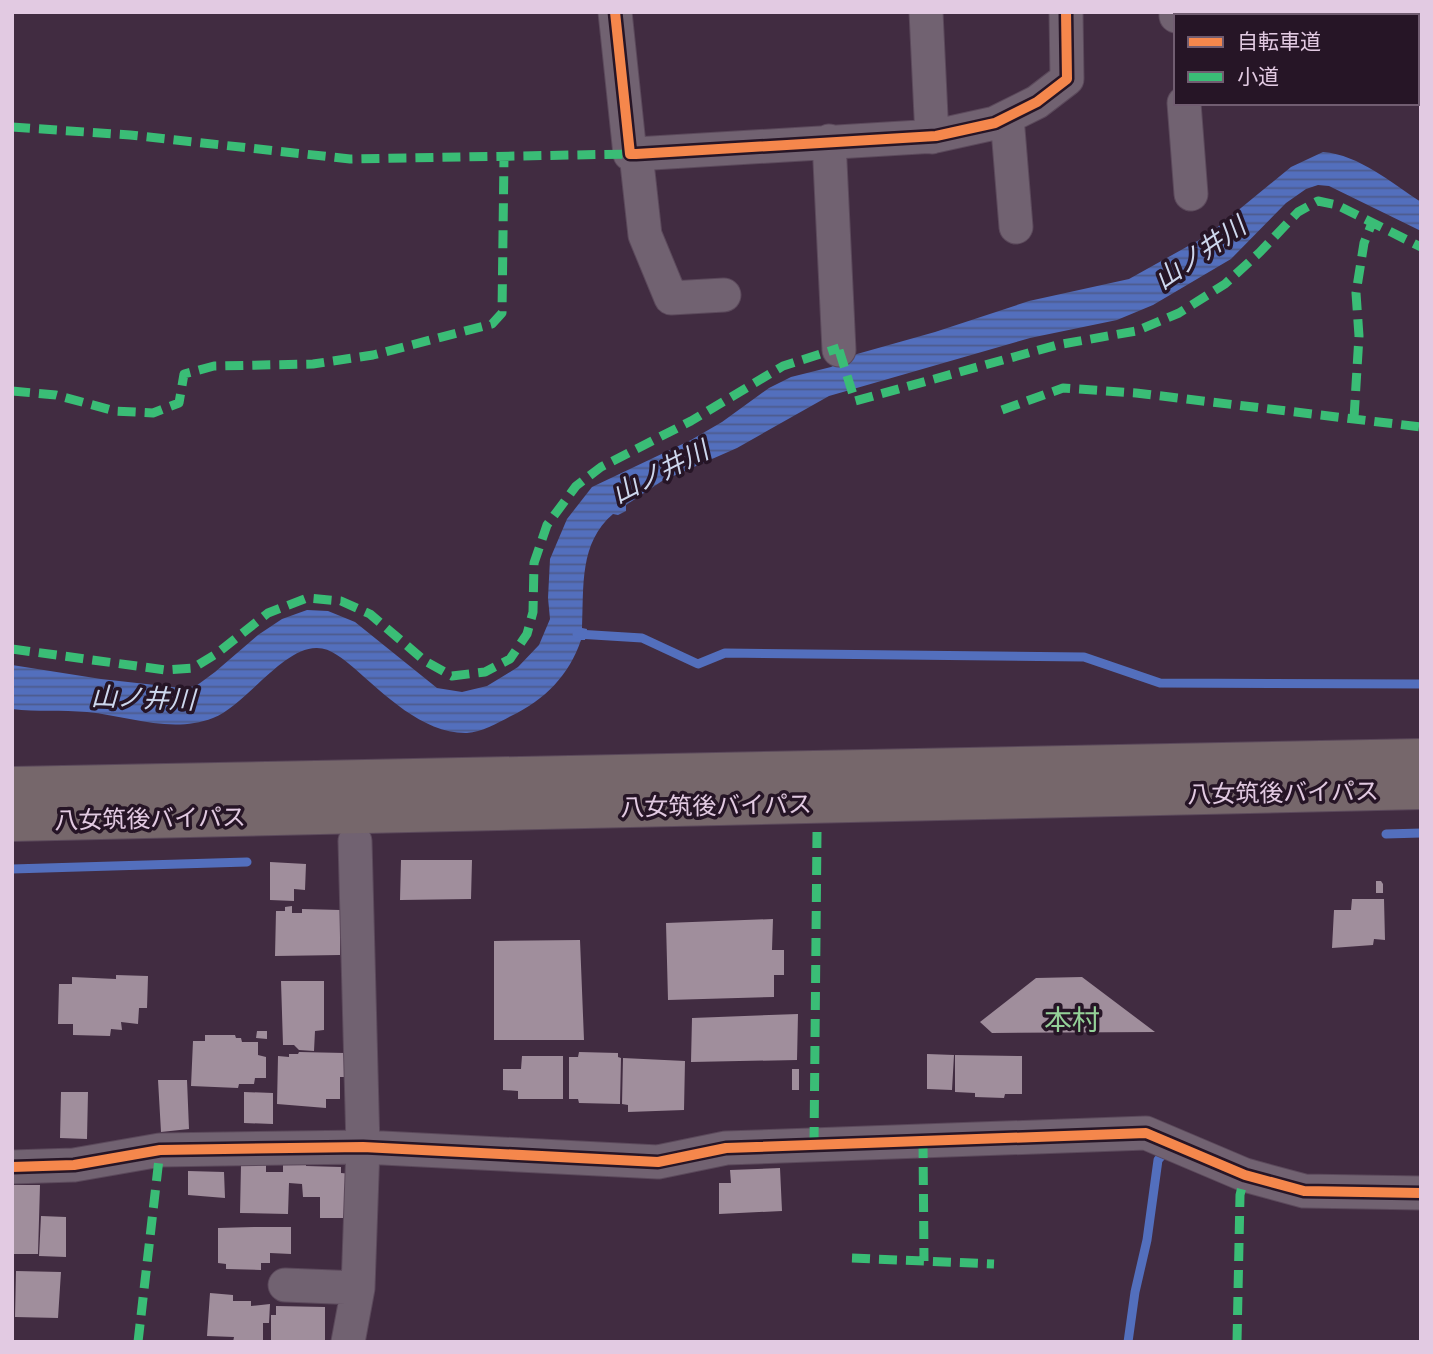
<svg xmlns="http://www.w3.org/2000/svg" width="1433" height="1354" viewBox="0 0 1433 1354" font-family="'Source Sans 3','Noto Sans JP',sans-serif">
<style>
.water{fill:url(#water-rules)}
.lines{fill:none;stroke-linecap:round;stroke-linejoin:round}
.stream{stroke:#536fbd;stroke-width:9}
.building{fill:#a08e9c}
.minor-casing{stroke:#5b495b;stroke-width:35}
.highway-casing{stroke:#5b495b;stroke-width:40}
.minor{stroke:#716271;stroke-width:33}
.highway{stroke:#76676b;stroke-width:38}
.quiet{stroke:#3abd76;stroke-width:9;stroke-dasharray:18 9;stroke-linecap:butt}
.cycleway-casing{stroke:#261526;stroke-width:15}
.cycleway{stroke:#f5874c;stroke-width:10}
.labels{text-anchor:middle;stroke-width:7;stroke-linejoin:round;paint-order:stroke}
.street-label{font-size:24px;fill:#e2cae2;stroke:#261526}
.water-label{font-size:26px;font-style:italic;fill:#cdd7ed;stroke:#261526}
.quarter-label{font-size:28px;fill:#94d198;stroke:#261526}
</style>
<defs>
<pattern id="water-rules" width="6" height="5" patternUnits="userSpaceOnUse" patternTransform="scale(1.75)"><rect width="6" height="5" fill="#536fbd"/><path d="M0 2.5h6" fill="none" stroke="#4d5b8d"/></pattern>
</defs>
<rect width="100%" height="100%" fill="#412c41"/>
<path class="water" d="M 1323,152 C 1360,155 1391,183 1421,202 L 1421,231 L 1329,186 L 1318,185 L 1306,189 L 1286,203 L 1231,259 L 1153,305 L 1117,320 L 1030,338 L 829,396 L 737,448 L 662,481 L 626,505 L 626,511 L 618,515 L 613,514 C 579,543 584,586 582,628 L 587,629 L 585,640 L 581,640 C 569,675 545,700 511,716 C 498,723 482,732 467,733 C 423,734 384,694 354,668 C 343,659 331,648 317,648 C 283,647 246,705 213,718 C 171,734 129,716 87,712 C 62,710 37,712 12,709 L 12,665 L 101,679 L 182,688 L 196,686 L 215,672 L 258,635 L 282,619 L 307,610 L 328,611 L 355,622 L 437,688 L 462,692 L 487,686 L 518,667 L 539,645 L 550,619 L 548,598 L 550,559 L 567,519 L 592,487 L 691,440 L 722,422 L 769,388 L 791,377 L 831,367 L 857,354 L 935,332 L 1029,301 L 1129,279 L 1208,235 L 1291,167 Z"/>
<g class="lines">
<path class="stream" d="M 577,634 L 642,638 L 698,664 L 725,653 L 1084,657 L 1160,683 L 1421,684
M 1386,834 L 1421,833
M 12,869 L 247,862
M 1128,1342 L 1135,1292 L 1147,1240 L 1158,1160 L 1164,1153"/>
</g>
<path class="building" d="M 401,860 L 472,860 L 471,899 L 400,900 Z
M 270,862 L 306,864 L 305,890 L 294,889 L 294,901 L 270,900 Z
M 1376,881 L 1381,881 L 1383,884 L 1383,893 L 1376,893 Z
M 1352,899 L 1384,899 L 1385,940 L 1374,939 L 1373,945 L 1332,948 L 1334,910 L 1351,910 Z
M 292,906 L 292,913 L 302,913 L 302,909 L 340,910 L 340,955 L 275,956 L 276,911 L 285,911 L 285,907 Z
M 773,919 L 772,950 L 784,950 L 784,975 L 774,975 L 774,997 L 668,1000 L 666,923 Z
M 580,940 L 584,1040 L 494,1040 L 494,941 Z
M 116,975 L 148,976 L 147,1008 L 139,1008 L 138,1024 L 121,1022 L 122,1030 L 111,1029 L 110,1036 L 73,1035 L 73,1024 L 58,1024 L 59,984 L 72,984 L 72,977 L 116,979 Z
M 1082,977 L 1155,1032 L 992,1033 L 980,1022 L 1036,978 Z
M 281,981 L 324,981 L 324,1030 L 315,1031 L 314,1051 L 299,1050 L 294,1045 L 283,1045 Z
M 798,1014 L 797,1060 L 691,1062 L 692,1018 Z
M 257,1031 L 267,1031 L 267,1039 L 256,1038 Z
M 205,1035 L 235,1035 L 236,1038 L 241,1038 L 242,1042 L 258,1042 L 258,1055 L 266,1057 L 266,1078 L 255,1078 L 254,1084 L 239,1084 L 238,1088 L 191,1086 L 193,1041 L 205,1041 Z
M 299,1052 L 345,1053 L 344,1077 L 340,1077 L 340,1099 L 326,1099 L 326,1108 L 277,1104 L 278,1056 L 289,1057 L 289,1054 L 298,1054 Z
M 579,1052 L 618,1053 L 618,1057 L 621,1058 L 620,1104 L 579,1103 L 578,1099 L 569,1099 L 569,1057 L 578,1057 Z
M 927,1054 L 954,1055 L 952,1090 L 927,1089 Z
M 955,1055 L 1022,1056 L 1022,1094 L 1005,1094 L 1004,1098 L 975,1097 L 975,1093 L 955,1092 Z
M 522,1056 L 563,1056 L 563,1099 L 518,1099 L 518,1091 L 503,1090 L 503,1069 L 521,1069 Z
M 623,1058 L 685,1061 L 684,1110 L 628,1112 L 628,1105 L 622,1104 Z
M 792,1069 L 799,1069 L 799,1090 L 792,1090 Z
M 158,1080 L 187,1080 L 189,1129 L 161,1132 Z
M 61,1092 L 88,1092 L 87,1139 L 60,1138 Z
M 244,1092 L 273,1093 L 273,1124 L 244,1123 Z
M 294,1161 L 306,1162 L 306,1166 L 341,1167 L 341,1173 L 353,1174 L 348,1218 L 320,1218 L 320,1197 L 303,1197 L 302,1184 L 289,1183 L 288,1214 L 240,1213 L 241,1165 L 266,1165 L 266,1172 L 283,1172 L 283,1165 L 294,1165 Z
M 780,1168 L 782,1211 L 719,1214 L 719,1183 L 731,1183 L 730,1170 Z
M 188,1171 L 224,1172 L 225,1198 L 188,1195 Z
M 12,1185 L 40,1185 L 38,1254 L 12,1254 Z
M 41,1216 L 66,1217 L 66,1257 L 39,1256 Z
M 254,1227 L 291,1227 L 291,1254 L 270,1253 L 270,1263 L 261,1263 L 261,1270 L 226,1269 L 226,1264 L 218,1263 L 218,1228 Z
M 16,1271 L 61,1272 L 58,1318 L 15,1317 Z
M 210,1293 L 233,1295 L 233,1301 L 251,1301 L 251,1306 L 270,1304 L 269,1323 L 263,1323 L 263,1342 L 233,1342 L 234,1337 L 207,1336 Z
M 276,1306 L 325,1307 L 325,1342 L 271,1340 L 271,1315 L 276,1315 Z"/>
<g class="lines">
<g class="minor-casing">
<path id="minor" d="M 615,12 L 630,154 L 636,154 L 936,136 L 995,123 L 1037,102 L 1067,79 L 1066,12
M 926,12 L 932,137
M 1176,12 L 1176,16
M 1336,16 L 1374,12
M 1184,103 L 1191,194
M 1007,117 L 1016,227
M 829,141 L 839,350
M 636,154 L 645,235 L 671,298 L 724,295
M 12,1167 L 74,1165 L 160,1150 L 363,1147 L 658,1162 L 726,1148 L 1146,1133 L 1245,1175 L 1304,1191 L 1421,1193
M 285,1285 L 358,1288
M 348,1342 L 358,1288 L 363,1147 L 355,841"/>
</g>
<g class="highway-casing">
<path id="highway" d="M 12,786 L 1421,758
M 12,822 L 1421,790"/>
</g>
<use href="#minor" class="minor"/>
<use href="#highway" class="highway"/>
<path class="quiet" d="M 12,127 L 130,135 L 350,159 L 630,154
M 839,350 L 855,401 L 1057,345 L 1136,331 L 1179,313 L 1225,284 L 1259,253 L 1298,212 L 1318,201 L 1337,205 L 1421,247
M 12,391 L 56,395 L 115,411 L 153,413 L 179,403 L 184,374 L 214,366 L 313,364 L 373,355 L 492,324 L 502,313 L 504,157
M 1002,410 L 1063,388 L 1136,393 L 1421,427
M 1354,418 L 1359,336 L 1356,293 L 1364,243 L 1372,223
M 12,649 L 166,670 L 193,668 L 216,654 L 268,613 L 307,598 L 341,601 L 370,614 L 425,661 L 452,676 L 485,672 L 510,659 L 527,634 L 533,612 L 534,563 L 547,525 L 576,486 L 601,467 L 691,421 L 783,366 L 839,348
M 923,1140 L 924,1261
M 814,1145 L 817,832
M 852,1258 L 994,1264
M 138,1342 L 160,1150
M 1237,1342 L 1240,1195 L 1245,1175"/>
<g class="cycleway-casing">
<path id="cycleway" d="M 615,12 L 630,154 L 636,154 L 936,136 L 995,123 L 1037,102 L 1067,79 L 1066,12
M 12,1167 L 74,1165 L 160,1150 L 363,1147 L 658,1162 L 726,1148 L 1146,1133 L 1245,1175 L 1304,1191 L 1421,1193"/>
</g>
<use href="#cycleway" class="cycleway"/>
</g>
<g class="labels">
<g class="street-label">
<text transform="translate(1283 793) rotate(-1)" y="8">八女筑後バイパス</text>
<text transform="translate(716 806) rotate(-1)" y="8">八女筑後バイパス</text>
<text transform="translate(150 819) rotate(-1)" y="8">八女筑後バイパス</text>
</g>
<g class="water-label">
<text transform="translate(1200 253) rotate(-35)" y="9">山ノ井川</text>
<text transform="translate(660 472) rotate(-27)" y="9">山ノ井川</text>
<text transform="translate(143 698) rotate(2)" y="9">山ノ井川</text>
</g>
<g class="quarter-label">
<text x="1072" y="1030">本村</text>
</g>
</g>
<rect width="1433" height="1354" fill="none" stroke="#e2cae2" stroke-width="28"/>
<rect x="1174" y="14" width="245" height="91" fill="#261526" stroke="#715d71" stroke-width="2"/>
<rect x="1188" y="37" width="35" height="10" fill="#f5874c" stroke="#715d71" stroke-width="2"/>
<text x="1237" y="49" font-size="21" fill="#e2cae2">自転車道</text>
<rect x="1188" y="72" width="35" height="10" fill="#3abd76" stroke="#715d71" stroke-width="2"/>
<text x="1237" y="84" font-size="21" fill="#e2cae2">小道</text>
</svg>
